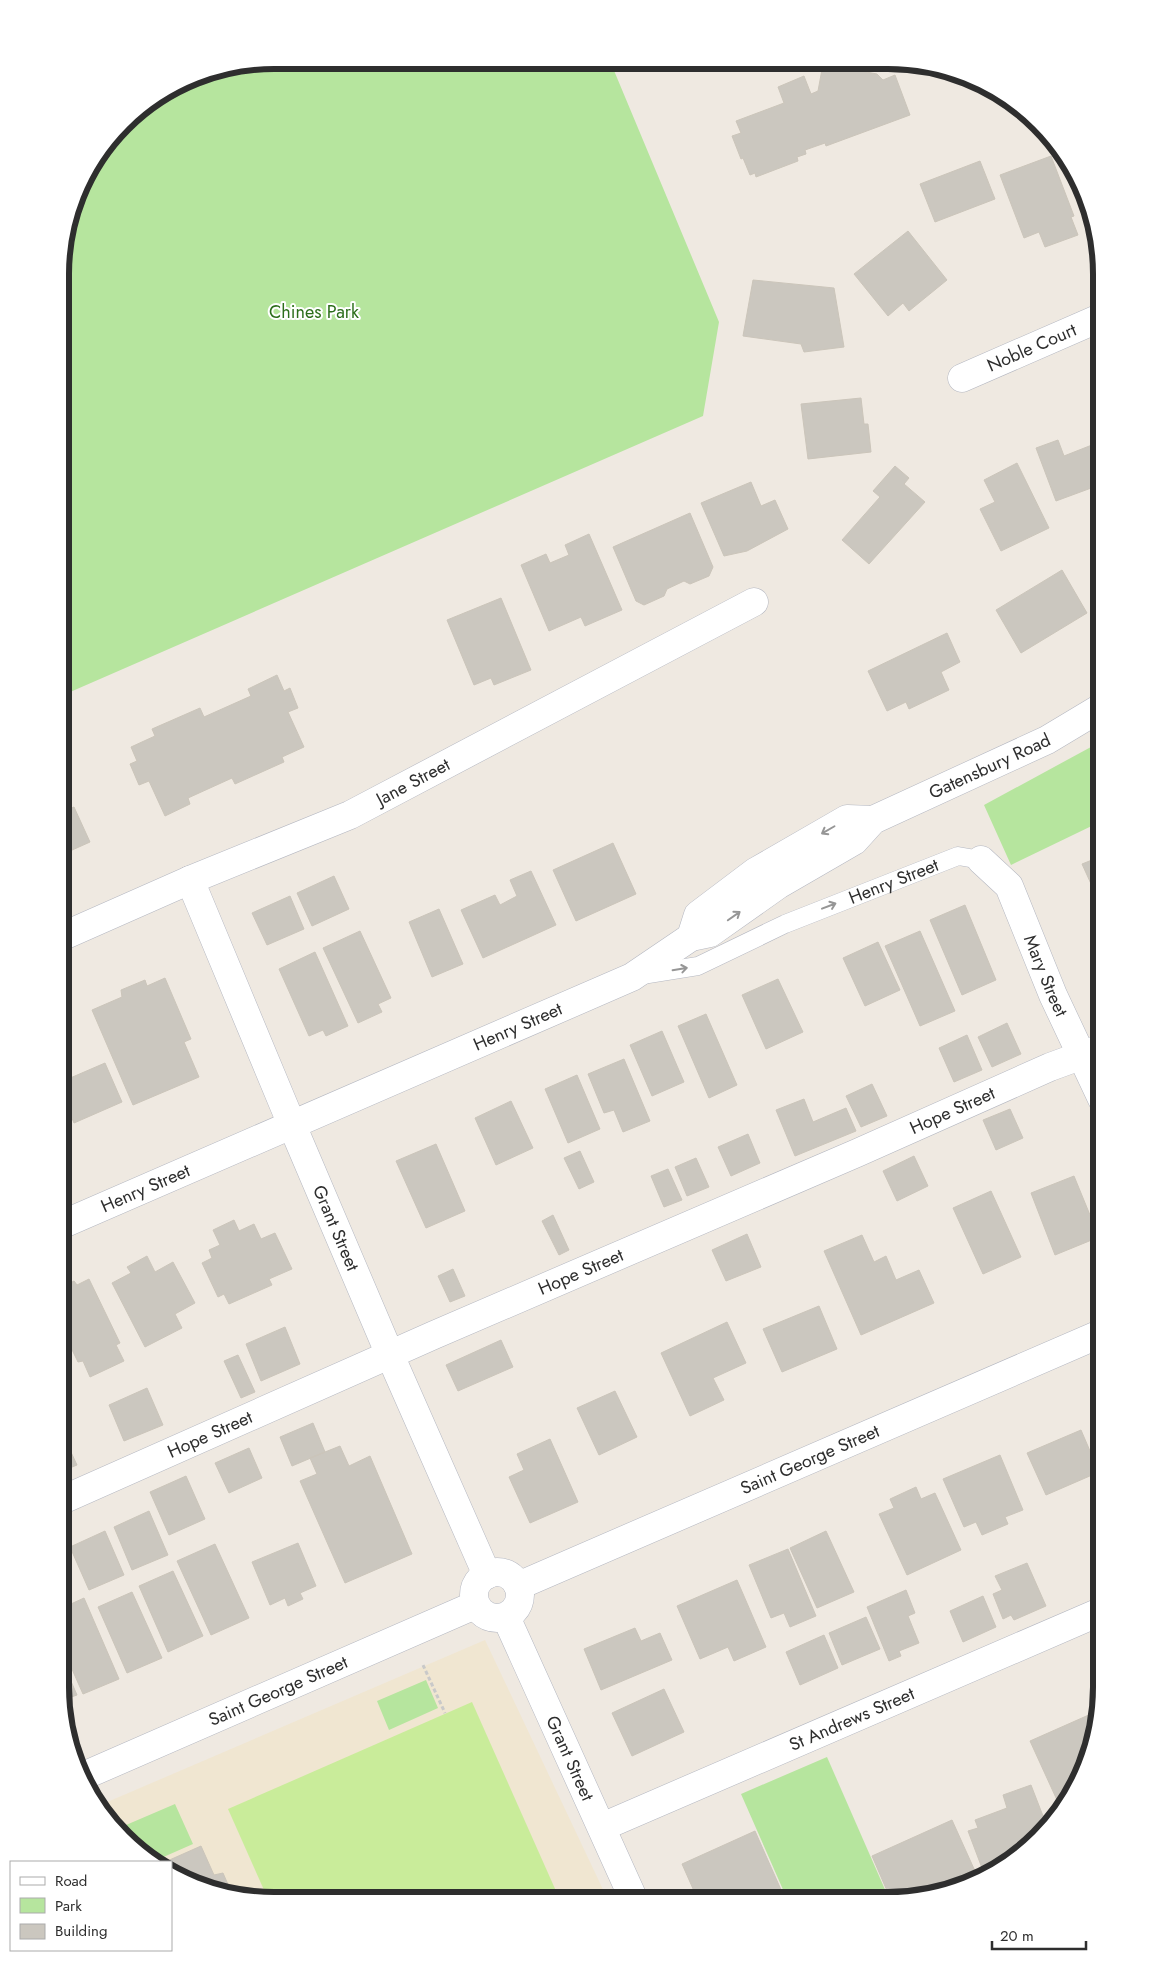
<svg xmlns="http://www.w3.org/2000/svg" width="1162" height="1961" viewBox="0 0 1162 1961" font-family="Jost,sans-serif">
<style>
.education{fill:#f0e6d1}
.green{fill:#b6e59e}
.pitch{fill:#c9ec9a}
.building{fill:#cbc7bf;stroke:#cbc5ba}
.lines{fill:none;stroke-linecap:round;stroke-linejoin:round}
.service-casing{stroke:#b4b7c1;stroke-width:19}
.minor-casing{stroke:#b4b7c1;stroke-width:29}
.tertiary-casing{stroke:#b4b7c1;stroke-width:29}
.path{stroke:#c9c9c9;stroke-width:3;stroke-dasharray:4 2.5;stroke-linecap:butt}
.service{stroke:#fff;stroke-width:18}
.minor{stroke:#fff;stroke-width:28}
.tertiary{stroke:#fff;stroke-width:28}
.oneway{stroke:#969696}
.labels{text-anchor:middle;stroke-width:4;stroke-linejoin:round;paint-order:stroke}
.park-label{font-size:18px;fill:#2c6e1b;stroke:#fff}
.street-label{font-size:18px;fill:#2e2e2e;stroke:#fff}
.rim{fill:none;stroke:#2e2e2e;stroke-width:6}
</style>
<rect width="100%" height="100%" fill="#efe9e1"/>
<path class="education" d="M 485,1640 L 608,1900 L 246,1899 L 192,1885 L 171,1862 L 153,1862 L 144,1857 L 104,1818 L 98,1806 Z"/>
<path class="green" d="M 274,60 L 610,61 L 719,322 L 703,416 L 61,696 L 62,246 L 82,179 L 133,113 L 192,76 Z
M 1102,741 L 1102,821 L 1011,865 L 984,805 Z
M 426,1680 L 438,1708 L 389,1730 L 377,1701 Z
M 827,1757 L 890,1901 L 788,1901 L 741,1794 Z
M 175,1804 L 193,1844 L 152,1862 L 144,1857 L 113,1826 L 117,1824 L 126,1825 Z"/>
<path class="pitch" d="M 472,1702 L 560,1900 L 268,1899 L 228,1809 Z"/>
<path class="building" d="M 823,64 L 877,74 L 883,80 L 895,75 L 910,115 L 826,146 L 825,143 L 805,150 L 806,154 L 797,157 L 798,161 L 756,177 L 755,173 L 750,175 L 743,158 L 741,159 L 732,136 L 741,133 L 736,121 L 784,103 L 778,87 L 804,76 L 811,94 L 818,91 Z
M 1051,156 L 1074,216 L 1071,217 L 1078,235 L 1045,247 L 1039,232 L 1024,238 L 1000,175 Z
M 980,161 L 995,199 L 935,222 L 920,184 Z
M 1077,177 L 1086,192 L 1094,237 L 1072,179 Z
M 908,231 L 947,280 L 909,311 L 903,303 L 888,316 L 854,274 Z
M 753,280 L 834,288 L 844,347 L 804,352 L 801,344 L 743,336 Z
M 1102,394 L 1102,421 L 1093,397 Z
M 861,398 L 864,424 L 868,424 L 871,452 L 808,459 L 801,404 Z
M 1058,440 L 1064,456 L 1097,443 L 1102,454 L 1102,484 L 1056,501 L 1036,448 Z
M 1017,463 L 1049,528 L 1001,551 L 980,509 L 995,502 L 984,480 Z
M 895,466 L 909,478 L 904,484 L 925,502 L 869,564 L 842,540 L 880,497 L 873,491 Z
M 751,482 L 761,506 L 775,500 L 788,529 L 747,551 L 724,556 L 701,503 Z
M 690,513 L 713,567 L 709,576 L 690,584 L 684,581 L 667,589 L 664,596 L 644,605 L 636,601 L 613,547 Z
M 589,534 L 622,610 L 585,626 L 581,617 L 549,631 L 521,565 L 546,554 L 550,563 L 569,555 L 565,545 Z
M 1062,570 L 1087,613 L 1021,653 L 996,610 Z
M 501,598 L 531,670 L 494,685 L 491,678 L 474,685 L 447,620 Z
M 947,633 L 960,662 L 941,672 L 949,690 L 909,709 L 906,702 L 887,711 L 868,671 Z
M 277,675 L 284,691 L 290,688 L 298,708 L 288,712 L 304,747 L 282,757 L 284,762 L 235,784 L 232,778 L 188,798 L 190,804 L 165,816 L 149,781 L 139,785 L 130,764 L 137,761 L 131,747 L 155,736 L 152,729 L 200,708 L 204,717 L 251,696 L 248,689 Z
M 74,807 L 90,842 L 61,855 L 61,813 Z
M 613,843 L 636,894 L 576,921 L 553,870 Z
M 1102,856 L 1102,908 L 1082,864 Z
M 531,871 L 556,925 L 483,958 L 461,910 L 495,895 L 500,905 L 517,896 L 510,880 Z
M 334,876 L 349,909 L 312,926 L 297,893 Z
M 290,896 L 304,929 L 267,945 L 252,913 Z
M 965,905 L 996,980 L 962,995 L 930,920 Z
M 439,909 L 463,964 L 432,977 L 409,922 Z
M 360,931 L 391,998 L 378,1004 L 382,1012 L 358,1023 L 323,948 Z
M 920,931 L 955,1011 L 920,1026 L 885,946 Z
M 878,942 L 900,990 L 865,1006 L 843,958 Z
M 315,952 L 348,1026 L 326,1036 L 323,1030 L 309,1036 L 279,969 Z
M 165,978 L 191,1039 L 184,1042 L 199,1077 L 133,1105 L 92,1010 L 122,997 L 121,990 L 145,980 L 147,986 Z
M 778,979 L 803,1032 L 766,1049 L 742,995 Z
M 706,1014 L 737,1085 L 709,1098 L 678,1026 Z
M 1007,1023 L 1021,1054 L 992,1067 L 978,1037 Z
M 662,1031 L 684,1082 L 652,1096 L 630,1045 Z
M 967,1035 L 982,1070 L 954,1082 L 939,1048 Z
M 624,1059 L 650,1121 L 623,1132 L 614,1110 L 604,1113 L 588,1074 Z
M 105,1063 L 122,1102 L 74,1123 L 61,1092 L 61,1082 Z
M 577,1075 L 600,1129 L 568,1143 L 545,1089 Z
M 872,1084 L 887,1116 L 861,1127 L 846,1096 Z
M 804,1099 L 813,1122 L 846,1108 L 856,1131 L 795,1156 L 776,1110 Z
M 511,1101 L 533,1148 L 496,1165 L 475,1118 Z
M 1010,1109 L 1023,1138 L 996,1150 L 983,1120 Z
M 748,1134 L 760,1163 L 731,1176 L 718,1147 Z
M 436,1144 L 465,1211 L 426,1228 L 396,1161 Z
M 580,1151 L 594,1182 L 579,1189 L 564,1158 Z
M 914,1156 L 928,1186 L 897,1201 L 883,1171 Z
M 696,1158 L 709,1187 L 687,1196 L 675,1167 Z
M 668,1169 L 682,1200 L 664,1207 L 651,1176 Z
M 1074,1176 L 1099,1237 L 1055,1255 L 1031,1193 Z
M 991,1191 L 1021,1257 L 983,1274 L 953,1208 Z
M 553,1215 L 569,1250 L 559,1255 L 542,1221 Z
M 234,1220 L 239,1231 L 254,1224 L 261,1239 L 275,1233 L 292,1269 L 269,1279 L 272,1285 L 229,1304 L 224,1294 L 218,1297 L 202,1263 L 212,1258 L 209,1250 L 220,1245 L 213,1230 Z
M 747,1234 L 761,1267 L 726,1281 L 712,1250 Z
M 862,1235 L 874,1262 L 886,1256 L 896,1280 L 919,1270 L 934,1303 L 861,1335 L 824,1251 Z
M 147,1256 L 155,1272 L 173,1262 L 195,1303 L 175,1314 L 182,1328 L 145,1347 L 112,1283 L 131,1273 L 127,1267 Z
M 453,1269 L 465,1296 L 450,1302 L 438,1276 Z
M 89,1279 L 120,1343 L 116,1345 L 124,1361 L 90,1377 L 83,1361 L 78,1362 L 60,1325 L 60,1288 L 74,1281 L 77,1285 Z
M 819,1306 L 837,1349 L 782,1372 L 763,1329 Z
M 727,1322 L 746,1363 L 713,1378 L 724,1400 L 690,1416 L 661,1353 Z
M 285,1327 L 300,1364 L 261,1381 L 246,1344 Z
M 501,1340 L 513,1367 L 458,1391 L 446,1365 Z
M 238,1355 L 255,1392 L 241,1398 L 224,1361 Z
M 147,1388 L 163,1425 L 124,1441 L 109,1405 Z
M 615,1391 L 637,1437 L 599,1455 L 577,1408 Z
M 313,1423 L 325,1452 L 292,1466 L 280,1437 Z
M 1081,1430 L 1099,1472 L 1046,1495 L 1027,1453 Z
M 62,1433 L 77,1465 L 60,1472 L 60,1434 Z
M 550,1439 L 578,1502 L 530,1523 L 509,1477 L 524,1470 L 517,1454 Z
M 340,1446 L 349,1466 L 370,1456 L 412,1554 L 345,1583 L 300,1481 L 317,1474 L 310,1458 Z
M 249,1448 L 262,1478 L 229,1493 L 215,1463 Z
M 1000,1455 L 1023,1510 L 1005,1517 L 1008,1524 L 982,1535 L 976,1522 L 964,1527 L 943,1479 Z
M 186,1476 L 205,1519 L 169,1535 L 150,1492 Z
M 916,1487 L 921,1499 L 935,1493 L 961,1550 L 907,1575 L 879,1514 L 894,1508 L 890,1499 Z
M 149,1511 L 168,1555 L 132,1570 L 114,1527 Z
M 105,1531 L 124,1575 L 89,1590 L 70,1547 Z
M 826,1531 L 854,1592 L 817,1608 L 790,1548 Z
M 60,1540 L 70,1563 L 60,1568 Z
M 298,1543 L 316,1586 L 300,1593 L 303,1599 L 288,1606 L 285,1598 L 270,1605 L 252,1562 Z
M 215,1544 L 249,1618 L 211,1635 L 177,1561 Z
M 788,1549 L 816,1616 L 790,1627 L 784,1613 L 771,1618 L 749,1565 Z
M 1027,1563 L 1046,1606 L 1014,1620 L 1011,1615 L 1003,1619 L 993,1594 L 1002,1590 L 995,1576 Z
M 173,1571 L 203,1636 L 168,1652 L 139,1586 Z
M 737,1580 L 766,1647 L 734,1661 L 728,1647 L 700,1659 L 677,1606 Z
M 906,1590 L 915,1613 L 908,1616 L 919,1643 L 899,1651 L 901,1656 L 889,1661 L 867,1607 Z
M 132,1592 L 162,1658 L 127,1673 L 98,1607 Z
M 983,1596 L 996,1627 L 963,1642 L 950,1611 Z
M 84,1598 L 119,1679 L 83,1694 L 60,1642 L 60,1609 Z
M 866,1617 L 880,1649 L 842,1665 L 829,1633 Z
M 635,1628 L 641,1641 L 660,1633 L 672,1660 L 601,1690 L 584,1649 Z
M 824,1635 L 838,1668 L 800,1685 L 786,1652 Z
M 60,1656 L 77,1695 L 63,1700 L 60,1687 Z
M 664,1689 L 684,1732 L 632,1756 L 612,1713 Z
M 1100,1710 L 1086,1769 L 1062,1811 L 1030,1741 Z
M 1031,1785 L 1043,1816 L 1048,1815 L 1052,1824 L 1019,1857 L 985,1876 L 968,1831 L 978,1828 L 975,1820 L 1007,1808 L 1003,1795 Z
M 952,1820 L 979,1880 L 970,1885 L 891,1900 L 872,1856 Z
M 755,1831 L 786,1901 L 698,1900 L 682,1864 Z
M 201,1846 L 214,1875 L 223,1873 L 233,1896 L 192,1885 L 171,1873 L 171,1862 L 165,1862 Z"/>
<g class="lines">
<g class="service-casing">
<g id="service">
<path id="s1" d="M 642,975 L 698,966 L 785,924 L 958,856 L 981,860"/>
</g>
</g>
<g class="minor-casing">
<g id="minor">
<path id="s2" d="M 962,378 L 1102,317"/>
<path id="s3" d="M 981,860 L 1009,886 L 1053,995 L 1102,1099"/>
<path d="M 190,880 L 292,1125"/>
<path id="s4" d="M 61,937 L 190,880 L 350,815 L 754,602"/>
<path id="s5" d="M 60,1501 L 434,1335 L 857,1153 L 1050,1067 L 1102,1048"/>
<path id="s6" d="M 518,1586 L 1102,1333"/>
<path id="s7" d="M 81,1777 L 475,1605"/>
<path id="s8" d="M 602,1827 L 1102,1611"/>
</g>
</g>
<g class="tertiary-casing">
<g id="tertiary">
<path d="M 691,937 L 698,915 L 755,872 L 847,819 L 873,820"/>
<path id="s9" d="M 292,1125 L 390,1355 L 487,1575"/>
<path id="s10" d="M 61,1225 L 632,977 L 691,937 L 710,933 L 778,885 L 854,841 L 873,820 L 1047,740 L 1102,707"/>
<circle cx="497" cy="1595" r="23"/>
<path id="s11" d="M 506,1617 L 634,1900"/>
</g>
</g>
<path class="path" d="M 423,1665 L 445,1713"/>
<use href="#service" class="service"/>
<use href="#minor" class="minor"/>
<use href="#tertiary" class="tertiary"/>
</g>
<defs><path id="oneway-shaft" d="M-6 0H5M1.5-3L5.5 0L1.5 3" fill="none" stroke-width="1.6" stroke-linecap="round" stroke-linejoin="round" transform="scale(1.25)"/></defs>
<g class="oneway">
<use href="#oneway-shaft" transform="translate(828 830) rotate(150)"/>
<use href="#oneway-shaft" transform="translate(829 906) rotate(-21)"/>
<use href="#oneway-shaft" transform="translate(734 916) rotate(-35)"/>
<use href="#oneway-shaft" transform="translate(680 969) rotate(-9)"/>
</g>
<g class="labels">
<g class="park-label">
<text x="314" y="318">Chines Park</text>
</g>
<g class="street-label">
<text dy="6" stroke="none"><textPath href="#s2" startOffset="76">Noble Court</textPath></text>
<text dy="6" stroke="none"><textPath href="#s10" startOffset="1041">Gatensbury Road</textPath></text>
<text dy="6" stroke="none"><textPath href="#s4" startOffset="385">Jane Street</textPath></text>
<text dy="6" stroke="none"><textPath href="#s1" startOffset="270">Henry Street</textPath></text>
<text dy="6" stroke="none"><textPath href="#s3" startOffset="135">Mary Street</textPath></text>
<text dy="6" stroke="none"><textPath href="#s10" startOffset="498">Henry Street</textPath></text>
<text dy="6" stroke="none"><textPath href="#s5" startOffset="974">Hope Street</textPath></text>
<text dy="6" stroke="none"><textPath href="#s10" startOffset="92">Henry Street</textPath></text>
<text dy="6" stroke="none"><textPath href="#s9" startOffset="112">Grant Street</textPath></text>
<text dy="6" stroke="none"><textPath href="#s5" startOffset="569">Hope Street</textPath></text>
<text dy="6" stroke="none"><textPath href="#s5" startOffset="164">Hope Street</textPath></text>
<text dy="6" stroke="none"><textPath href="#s6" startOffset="318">Saint George Street</textPath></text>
<text dy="6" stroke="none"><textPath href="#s7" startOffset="215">Saint George Street</textPath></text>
<text dy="6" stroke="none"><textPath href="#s8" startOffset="272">St Andrews Street</textPath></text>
<text dy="6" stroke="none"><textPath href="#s11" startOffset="155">Grant Street</textPath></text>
</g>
</g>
<path d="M0 0H1162V1961H0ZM274 69H888A205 205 0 0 1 1093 274V1687A205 205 0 0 1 888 1892H274A205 205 0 0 1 69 1687V274A205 205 0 0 1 274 69Z" fill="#fff" fill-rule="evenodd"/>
<path class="rim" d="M274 69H888A205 205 0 0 1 1093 274V1687A205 205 0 0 1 888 1892H274A205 205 0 0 1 69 1687V274A205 205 0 0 1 274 69Z"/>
<rect x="10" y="1861" width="162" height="90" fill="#ffffff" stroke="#ababab"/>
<rect x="20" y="1877" width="25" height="8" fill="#ffffff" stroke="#ababab"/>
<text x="55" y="1886" font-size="15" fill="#2e2e2e">Road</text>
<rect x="20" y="1898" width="25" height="15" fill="#b6e59e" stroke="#ababab"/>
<text x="55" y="1911" font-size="15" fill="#2e2e2e">Park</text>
<rect x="20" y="1924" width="25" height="15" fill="#cbc7bf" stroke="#ababab"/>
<text x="55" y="1936" font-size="15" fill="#2e2e2e">Building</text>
<path d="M992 1941v8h94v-8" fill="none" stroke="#2e2e2e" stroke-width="2.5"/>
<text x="1000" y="1941" font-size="15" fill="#2e2e2e" stroke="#ffffff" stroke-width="4" paint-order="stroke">20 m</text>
</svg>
